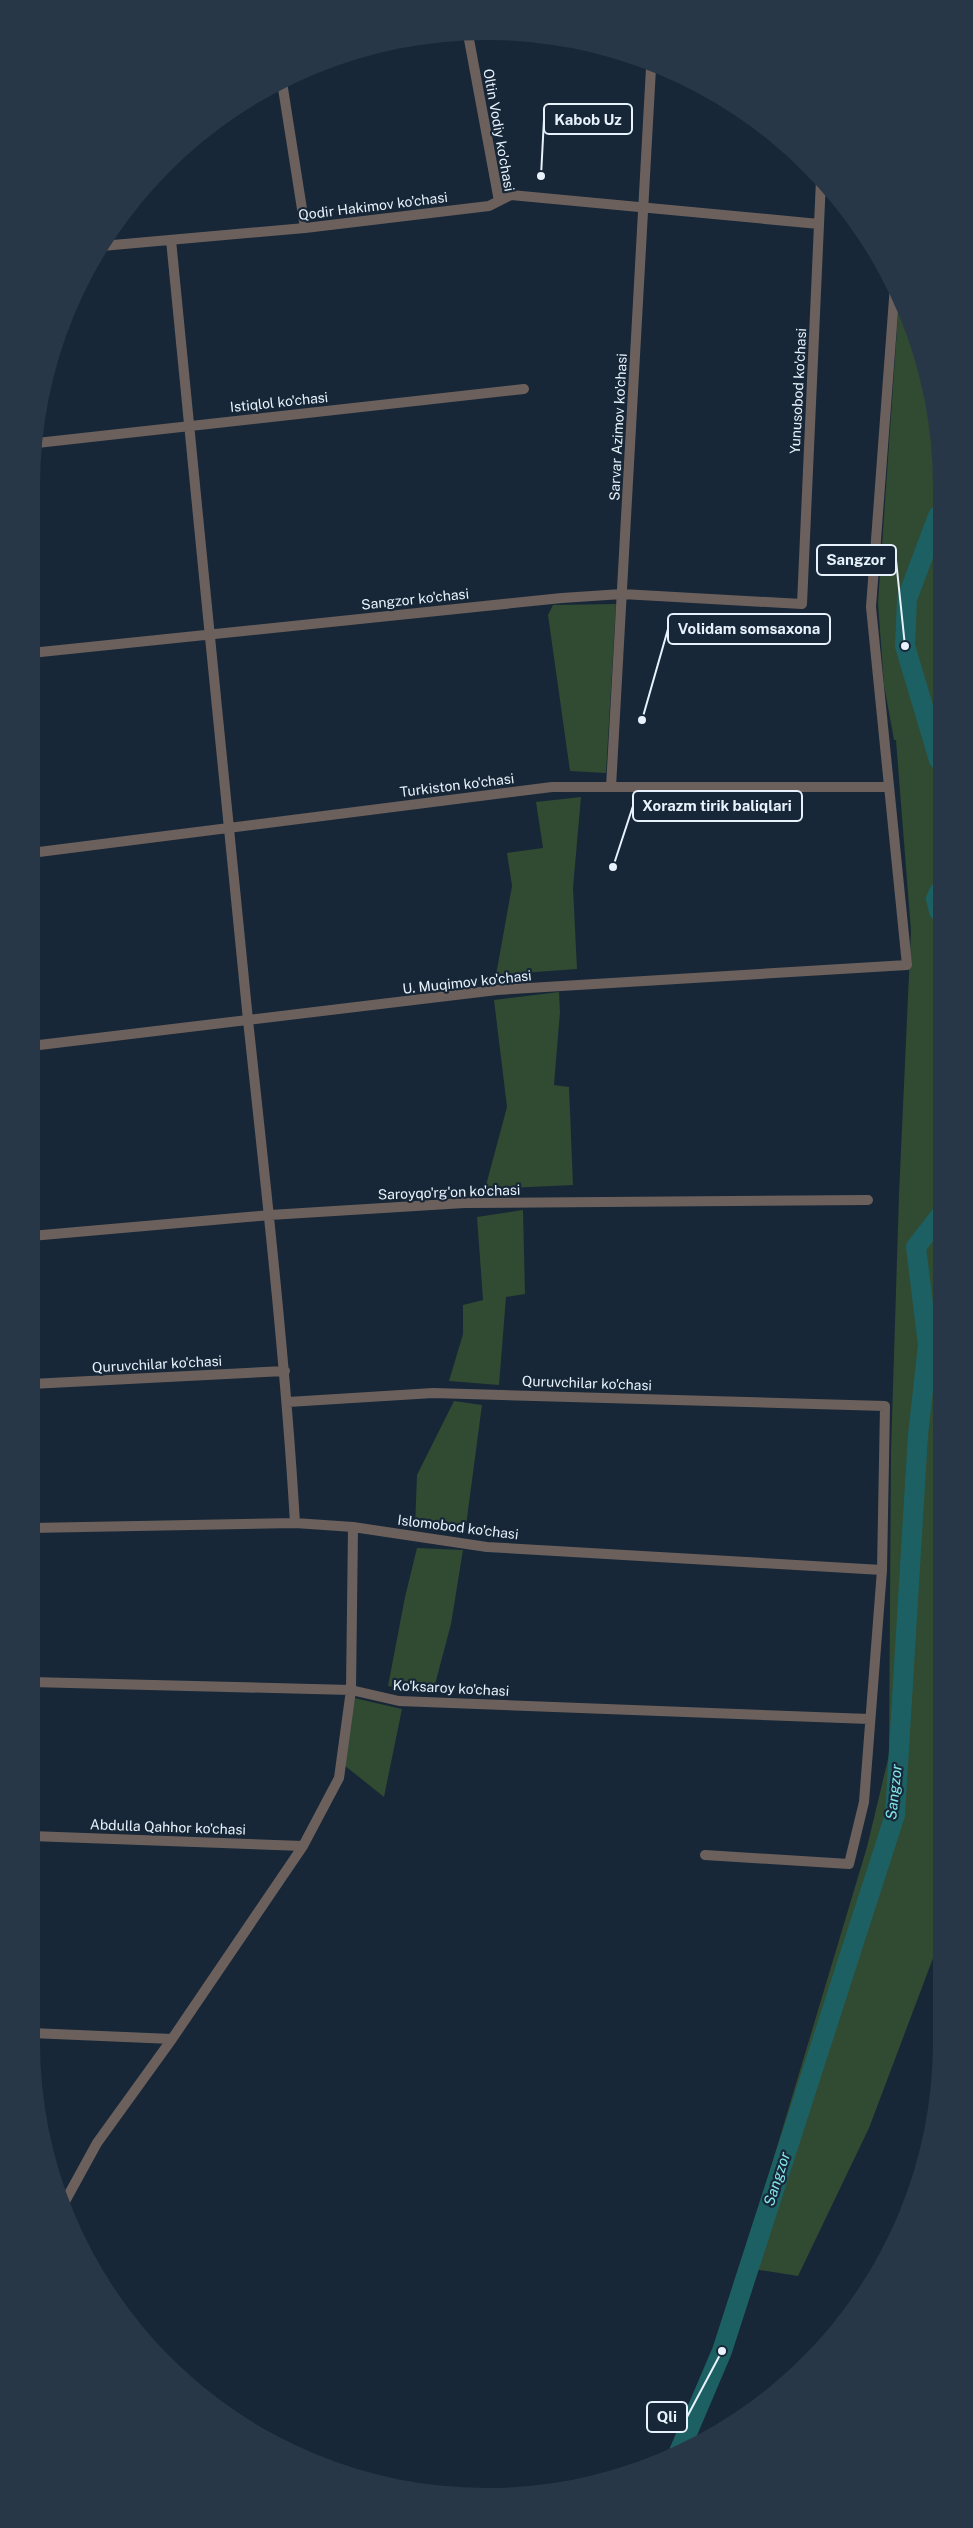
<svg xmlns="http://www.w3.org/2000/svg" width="973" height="2528" viewBox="0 0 973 2528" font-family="'Public Sans',sans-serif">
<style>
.green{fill:#314a32}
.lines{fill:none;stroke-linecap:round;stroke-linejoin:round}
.river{stroke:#1d6063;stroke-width:20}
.minor{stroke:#6c605d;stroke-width:10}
.labels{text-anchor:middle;stroke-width:4.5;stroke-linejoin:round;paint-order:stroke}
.street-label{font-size:14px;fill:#e7f2fc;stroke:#172737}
.water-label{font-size:15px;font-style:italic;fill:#81e6ea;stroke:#172737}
.leader{fill:none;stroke:#e7f2fc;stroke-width:2}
.callout-dot{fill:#e7f2fc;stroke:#172737;stroke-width:2}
.callout{fill:#172737;stroke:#e7f2fc;stroke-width:2}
.callout-label{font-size:15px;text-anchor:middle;font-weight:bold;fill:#e7f2fc}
</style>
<rect width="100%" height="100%" fill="#172737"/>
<path class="green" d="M 899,300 L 938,427 L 941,1937 L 869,2128 L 798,2276 L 741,2267 L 867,1847 L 889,1755 L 891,1451 L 899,1194 L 911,931 L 896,740 L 894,740 L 884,685 L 878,603 Z
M 616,604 L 606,773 L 570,771 L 548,615 L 553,605 Z
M 581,797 L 573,888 L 577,969 L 496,975 L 512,886 L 507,853 L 543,848 L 536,802 Z
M 559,992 L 560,1012 L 554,1085 L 569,1087 L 573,1185 L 485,1189 L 507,1107 L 494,1000 Z
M 523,1210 L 525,1294 L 506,1297 L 499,1385 L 449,1381 L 463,1334 L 463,1305 L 483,1300 L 477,1217 Z
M 454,1401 L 482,1405 L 465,1533 L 415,1527 L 417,1475 Z
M 417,1548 L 463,1550 L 451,1624 L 433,1692 L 388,1686 L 405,1597 Z
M 354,1698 L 402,1709 L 384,1797 L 344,1765 Z"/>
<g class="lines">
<path class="river" d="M 938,516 L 907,599 L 905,646 L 939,760
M 939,892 L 936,899 L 939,911
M 679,2452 L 722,2351 L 895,1815 L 918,1435 L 928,1345 L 916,1247 L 940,1216"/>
<path class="minor" d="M 468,34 L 499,201
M 282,82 L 305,228
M 171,240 C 197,500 221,760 248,1020 C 266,1188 285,1355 295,1523
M 102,246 L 305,228 L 489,206 L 511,195 L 819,224
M 37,443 L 524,389
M 31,653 L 562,598 L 622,594 L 802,604 L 821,180
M 611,787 L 651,68
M 31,853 L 552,787 L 888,787
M 31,1046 L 497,990 L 907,965 L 871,607 L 895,285
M 31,1236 L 270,1215 L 464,1203 L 868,1200
M 31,1384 L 285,1371
M 288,1402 L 433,1393 L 885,1406 L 882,1570 L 864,1802 L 849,1864 L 705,1855
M 31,1528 L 295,1523 L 353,1527 L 487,1547 L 882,1570
M 31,1682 L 351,1690 L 399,1701 L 869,1719
M 31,1836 L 303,1846
M 31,2033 L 172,2039
M 63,2205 L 97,2143 L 172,2039 L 303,1846 L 339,1778 L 351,1690 L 353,1527"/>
</g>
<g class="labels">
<g class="street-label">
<text transform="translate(499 130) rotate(80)" y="5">Oltin Vodiy ko'chasi</text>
<text transform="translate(373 206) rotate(-7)" y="5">Qodir Hakimov ko'chasi</text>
<text transform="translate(798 391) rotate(-87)" y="5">Yunusobod ko'chasi</text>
<text transform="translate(279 402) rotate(-6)" y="5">Istiqlol ko'chasi</text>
<text transform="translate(618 427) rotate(-87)" y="5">Sarvar Azimov ko'chasi</text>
<text transform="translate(415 599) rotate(-6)" y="5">Sangzor ko'chasi</text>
<text transform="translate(457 785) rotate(-7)" y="5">Turkiston ko'chasi</text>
<text transform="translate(467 982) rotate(-6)" y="5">U. Muqimov ko'chasi</text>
<text transform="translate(449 1192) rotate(-2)" y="5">Saroyqo'rg'on ko'chasi</text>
<text transform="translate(157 1364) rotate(-3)" y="5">Quruvchilar ko'chasi</text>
<text transform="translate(587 1383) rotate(2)" y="5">Quruvchilar ko'chasi</text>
<text transform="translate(458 1527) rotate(7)" y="5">Islomobod ko'chasi</text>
<text transform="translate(451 1688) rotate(3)" y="5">Ko'ksaroy ko'chasi</text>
<text transform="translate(168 1827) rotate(2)" y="5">Abdulla Qahhor ko'chasi</text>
</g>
<g class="water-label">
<text transform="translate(894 1792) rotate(-84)" y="5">Sangzor</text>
<text transform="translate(777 2179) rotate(-72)" y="5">Sangzor</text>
</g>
</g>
<path d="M0 0H973V2528H0ZM486 40H487A446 446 0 0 1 933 486V2042A446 446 0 0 1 487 2488H486A446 446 0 0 1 40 2042V486A446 446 0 0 1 486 40Z" fill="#283747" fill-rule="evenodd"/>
<path class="leader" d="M541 176L544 119M905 646L896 560M642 720L668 629M613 867L633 806M722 2351L687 2417"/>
<g class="callout-dot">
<circle cx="541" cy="176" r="5"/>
<circle cx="905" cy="646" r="5"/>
<circle cx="642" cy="720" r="5"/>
<circle cx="613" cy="867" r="5"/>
<circle cx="722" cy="2351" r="5"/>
</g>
<g class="callout">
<rect x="544" y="104" width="88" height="30" rx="5"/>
<rect x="817" y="545" width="79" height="30" rx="5"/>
<rect x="668" y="614" width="162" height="30" rx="5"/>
<rect x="633" y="791" width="169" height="30" rx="5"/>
<rect x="647" y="2402" width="40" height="30" rx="5"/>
</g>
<g class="callout-label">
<text x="588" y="125">Kabob Uz</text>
<text x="856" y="565">Sangzor</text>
<text x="749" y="634">Volidam somsaxona</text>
<text x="717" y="811">Xorazm tirik baliqlari</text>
<text x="667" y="2422">Qli</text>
</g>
</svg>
